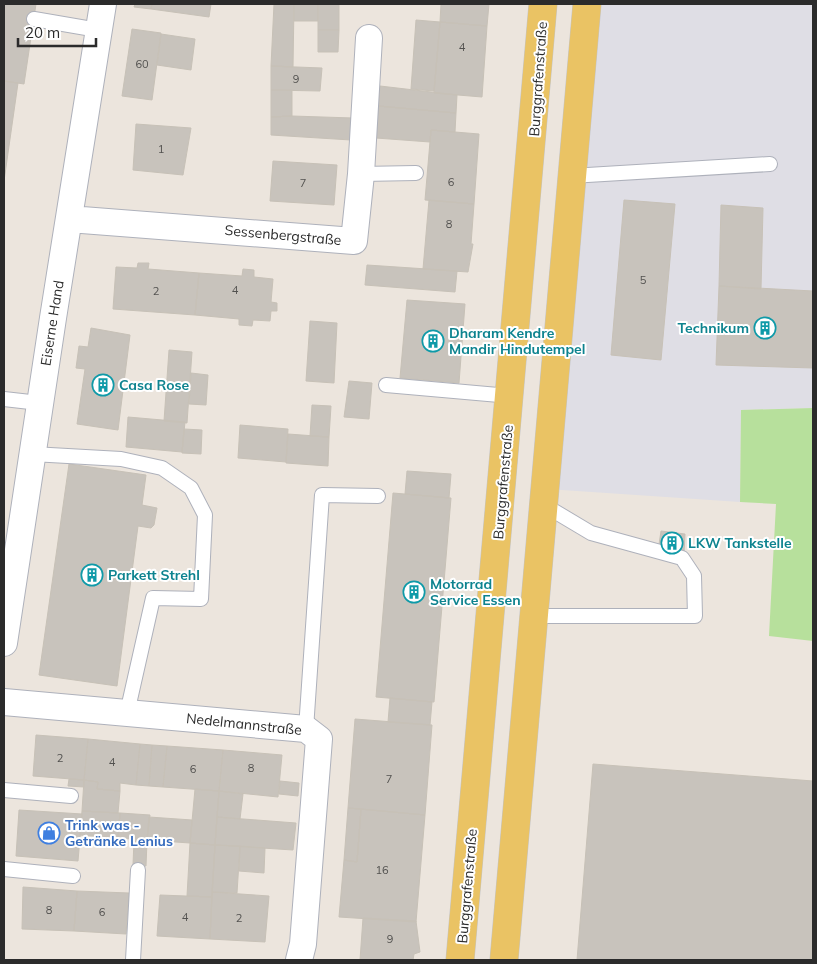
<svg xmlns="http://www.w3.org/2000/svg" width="817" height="964" viewBox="0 0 817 964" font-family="Mulish,sans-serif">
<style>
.industrial{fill:#dfdee5}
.green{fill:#b7e09c}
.building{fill:#c8c3bc;stroke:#c7c1b7}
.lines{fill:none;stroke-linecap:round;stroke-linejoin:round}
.service-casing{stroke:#aeb1bb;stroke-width:16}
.minor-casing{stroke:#aeb1bb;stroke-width:28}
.primary-casing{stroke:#c4c4c4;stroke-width:29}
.service{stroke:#fff;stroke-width:14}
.minor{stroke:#fff;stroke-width:26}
.primary{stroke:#eac364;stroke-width:28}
.labels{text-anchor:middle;stroke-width:4;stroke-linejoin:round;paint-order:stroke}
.number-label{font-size:11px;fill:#52514f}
.street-label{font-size:14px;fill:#2b2b2b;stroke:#fff}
.culture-label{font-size:14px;font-weight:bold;fill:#0d838f;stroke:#fff;text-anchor:start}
.shop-label{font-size:14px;font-weight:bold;fill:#366cbe;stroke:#fff;text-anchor:start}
</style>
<rect width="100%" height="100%" fill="#ece5dd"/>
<path class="industrial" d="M 588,4 L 813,4 L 813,408 L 741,410 L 740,502 L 547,489 Z"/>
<path class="green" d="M 813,408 L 813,641 L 769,636 L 776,504 L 740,502 L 741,410 Z"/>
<path class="building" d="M 4,4 L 36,4 L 24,84 L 4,81 Z
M 135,4 L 152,4 L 151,9 L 134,7 Z
M 152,4 L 211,4 L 209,17 L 151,9 Z
M 274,4 L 294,4 L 293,67 L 271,66 Z
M 294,4 L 318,4 L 318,21 L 294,21 Z
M 318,4 L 339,4 L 339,30 L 318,30 Z
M 441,4 L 489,4 L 487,26 L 440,22 Z
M 416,20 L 440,22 L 434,91 L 411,89 Z
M 440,22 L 487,26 L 482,97 L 434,93 Z
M 132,29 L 161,33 L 152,100 L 122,96 Z
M 318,30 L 339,30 L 338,52 L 318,52 Z
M 161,34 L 195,39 L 191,70 L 157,65 Z
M 271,66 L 322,68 L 320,91 L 271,90 Z
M 4,81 L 18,83 L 4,181 Z
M 380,86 L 457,95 L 456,113 L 378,106 Z
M 271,90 L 292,90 L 292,116 L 271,117 Z
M 378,106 L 456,113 L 455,132 L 431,130 L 430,142 L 376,138 Z
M 292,116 L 353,118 L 351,140 L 271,135 L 271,117 Z
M 136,124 L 191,128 L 183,175 L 133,170 Z
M 431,130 L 479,134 L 474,204 L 425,200 Z
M 273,161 L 337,165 L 334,205 L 270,201 Z
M 429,200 L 474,204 L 471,244 L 473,244 L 468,272 L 423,269 Z
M 624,200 L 675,204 L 661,360 L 611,355 Z
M 721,205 L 763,208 L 761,289 L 719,286 Z
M 138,263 L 149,263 L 148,269 L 199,273 L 195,315 L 113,309 L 116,267 L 137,268 Z
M 367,265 L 457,271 L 455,292 L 365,285 Z
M 243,269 L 254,270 L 254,277 L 273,279 L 271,302 L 277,303 L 277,311 L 271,311 L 270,321 L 253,320 L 252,326 L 239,325 L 239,319 L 195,315 L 199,273 L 242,276 Z
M 719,286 L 813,291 L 813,368 L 716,365 Z
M 407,300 L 465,304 L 459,383 L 400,378 Z
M 310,321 L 337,323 L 334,383 L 306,381 Z
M 91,328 L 130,335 L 118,430 L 77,424 L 85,369 L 76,368 L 79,346 L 88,347 Z
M 169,350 L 192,352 L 187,423 L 164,421 Z
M 191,373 L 208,375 L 206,405 L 189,404 Z
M 349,381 L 372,383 L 369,419 L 344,417 Z
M 312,405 L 331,406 L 329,437 L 310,436 Z
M 128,417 L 185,422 L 182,452 L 126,447 Z
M 240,425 L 288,429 L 286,462 L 238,458 Z
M 184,429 L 202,430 L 201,454 L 182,453 Z
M 288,434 L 329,437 L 328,466 L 286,463 Z
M 69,464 L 146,475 L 142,505 L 157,508 L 154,525 L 151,528 L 138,526 L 117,686 L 39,675 Z
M 407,471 L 451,474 L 449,498 L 405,494 Z
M 393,493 L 451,498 L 434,702 L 376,697 Z
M 661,531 L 685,534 L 684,554 L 658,551 Z
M 390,698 L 432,702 L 430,725 L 388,722 Z
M 355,719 L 432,725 L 425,815 L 348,808 Z
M 36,735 L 88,739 L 84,780 L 33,776 Z
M 88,739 L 140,744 L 136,785 L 120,783 L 120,791 L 97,789 L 98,782 L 84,780 Z
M 140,744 L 152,745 L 149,786 L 136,785 Z
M 152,745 L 167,746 L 163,787 L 149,786 Z
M 167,746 L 223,750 L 219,791 L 163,787 Z
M 223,750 L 282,755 L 278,797 L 219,791 Z
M 593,764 L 813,781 L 813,960 L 577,960 Z
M 69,779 L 84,780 L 84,787 L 68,786 Z
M 84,780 L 98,782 L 97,789 L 120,791 L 118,813 L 82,811 Z
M 280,781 L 299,783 L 298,796 L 279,794 Z
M 195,789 L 219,791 L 215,845 L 190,843 Z
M 219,791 L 243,794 L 240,819 L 217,817 Z
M 348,808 L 361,809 L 357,862 L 344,860 Z
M 361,809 L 425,815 L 416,922 L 339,917 L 344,860 L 357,862 Z
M 19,810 L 82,814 L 78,861 L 16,856 Z
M 82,811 L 120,813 L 118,838 L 80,835 Z
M 120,813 L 150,815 L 147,840 L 118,838 Z
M 149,817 L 192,820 L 190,843 L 147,840 Z
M 217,817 L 296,823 L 293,850 L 215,845 Z
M 134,840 L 147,841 L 146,866 L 133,865 Z
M 190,843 L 215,845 L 212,897 L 187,896 Z
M 215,845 L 240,846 L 237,893 L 212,892 Z
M 240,846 L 265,848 L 264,873 L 239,871 Z
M 23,887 L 77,891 L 74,931 L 22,929 Z
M 77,891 L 129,893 L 126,934 L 74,931 Z
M 212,892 L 269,896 L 265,942 L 210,939 Z
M 160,895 L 212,897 L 210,939 L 157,936 Z
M 363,918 L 416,921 L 420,952 L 414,954 L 413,960 L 360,960 Z"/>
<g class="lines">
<g class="service-casing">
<path id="service" d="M 34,19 L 98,30
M 361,174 L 416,173
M 571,176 L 770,164
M 386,385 L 511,396
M 4,399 L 39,403
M 32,454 L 121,459 L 162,468 L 191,488 L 205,515 L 201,599 L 153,598 L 127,713
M 535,616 L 695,616 L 694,576 L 682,558 L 591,533 L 544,505
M 306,729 L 322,495 L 378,496
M 4,790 L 71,796
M 4,869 L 73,876
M 133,960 L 138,870"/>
</g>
<g class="minor-casing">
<path id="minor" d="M 69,219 L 354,241 L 361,174 L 369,38
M 4,643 L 53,318 L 103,4
M 4,702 L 306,729 L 319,739 L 303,944 L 299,960"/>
</g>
<g class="primary-casing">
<path id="primary" d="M 460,960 L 543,4
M 504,960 C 532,641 557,322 587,4"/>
</g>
<use href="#service" class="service"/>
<use href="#minor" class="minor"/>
<use href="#primary" class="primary"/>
</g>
<defs>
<g id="building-ring" transform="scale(1.125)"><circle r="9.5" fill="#fff" stroke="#0f9aa8" stroke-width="1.5"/><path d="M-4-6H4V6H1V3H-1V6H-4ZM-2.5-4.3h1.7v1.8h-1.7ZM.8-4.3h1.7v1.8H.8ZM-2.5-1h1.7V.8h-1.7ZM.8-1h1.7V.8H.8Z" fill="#0f9aa8"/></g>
<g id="shop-ring" transform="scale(1.125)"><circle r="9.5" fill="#fff" stroke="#3f7fe0" stroke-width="1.5"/><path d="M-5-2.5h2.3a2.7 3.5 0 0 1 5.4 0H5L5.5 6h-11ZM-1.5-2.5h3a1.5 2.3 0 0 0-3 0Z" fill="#3f7fe0"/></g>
</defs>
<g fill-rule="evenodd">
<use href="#building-ring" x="765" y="328"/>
<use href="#building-ring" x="433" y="341"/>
<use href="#building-ring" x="103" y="385"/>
<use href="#building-ring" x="672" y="543"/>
<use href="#building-ring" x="92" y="575"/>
<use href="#building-ring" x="414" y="592"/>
<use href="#shop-ring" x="49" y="833"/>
</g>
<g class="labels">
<g class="number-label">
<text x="462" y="51">4</text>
<text x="142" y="68">60</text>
<text x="296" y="83">9</text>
<text x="161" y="153">1</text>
<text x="451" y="186">6</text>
<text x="303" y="187">7</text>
<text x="449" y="228">8</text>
<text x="643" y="284">5</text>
<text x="235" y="294">4</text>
<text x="156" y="295">2</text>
<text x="60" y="762">2</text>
<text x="112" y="766">4</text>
<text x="251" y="772">8</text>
<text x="193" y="773">6</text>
<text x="389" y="783">7</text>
<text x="382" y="874">16</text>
<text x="49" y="914">8</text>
<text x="102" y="916">6</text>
<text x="185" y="921">4</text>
<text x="239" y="922">2</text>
<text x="390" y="943">9</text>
</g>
<g class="street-label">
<text transform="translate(538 79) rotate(-86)" y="5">Burggrafenstraße</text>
<text transform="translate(283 235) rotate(5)" y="5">Sessenbergstraße</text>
<text transform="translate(52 323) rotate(-81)" y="5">Eiserne Hand</text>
<text transform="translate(503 482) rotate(-85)" y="5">Burggrafenstraße</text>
<text transform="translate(244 724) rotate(6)" y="5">Nedelmannstraße</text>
<text transform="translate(467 886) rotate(-85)" y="5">Burggrafenstraße</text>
</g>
<g class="culture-label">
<text x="749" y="333" text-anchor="end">Technikum</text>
<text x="449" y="338">Dharam Kendre<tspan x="449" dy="16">Mandir Hindutempel</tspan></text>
<text x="119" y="390">Casa Rose</text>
<text x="688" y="548">LKW Tankstelle</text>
<text x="108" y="580">Parkett Strehl</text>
<text x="430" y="589">Motorrad<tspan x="430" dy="16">Service Essen</tspan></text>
</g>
<g class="shop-label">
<text x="65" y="830">Trink was -<tspan x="65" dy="16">Getränke Lenius</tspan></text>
</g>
</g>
<rect width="817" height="964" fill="none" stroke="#2b2b2b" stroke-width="10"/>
<path d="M18 38v8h78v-8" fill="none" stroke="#2b2b2b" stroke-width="2.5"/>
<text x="25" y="38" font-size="15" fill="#2b2b2b" stroke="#ffffff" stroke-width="4" paint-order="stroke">20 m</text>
</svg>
